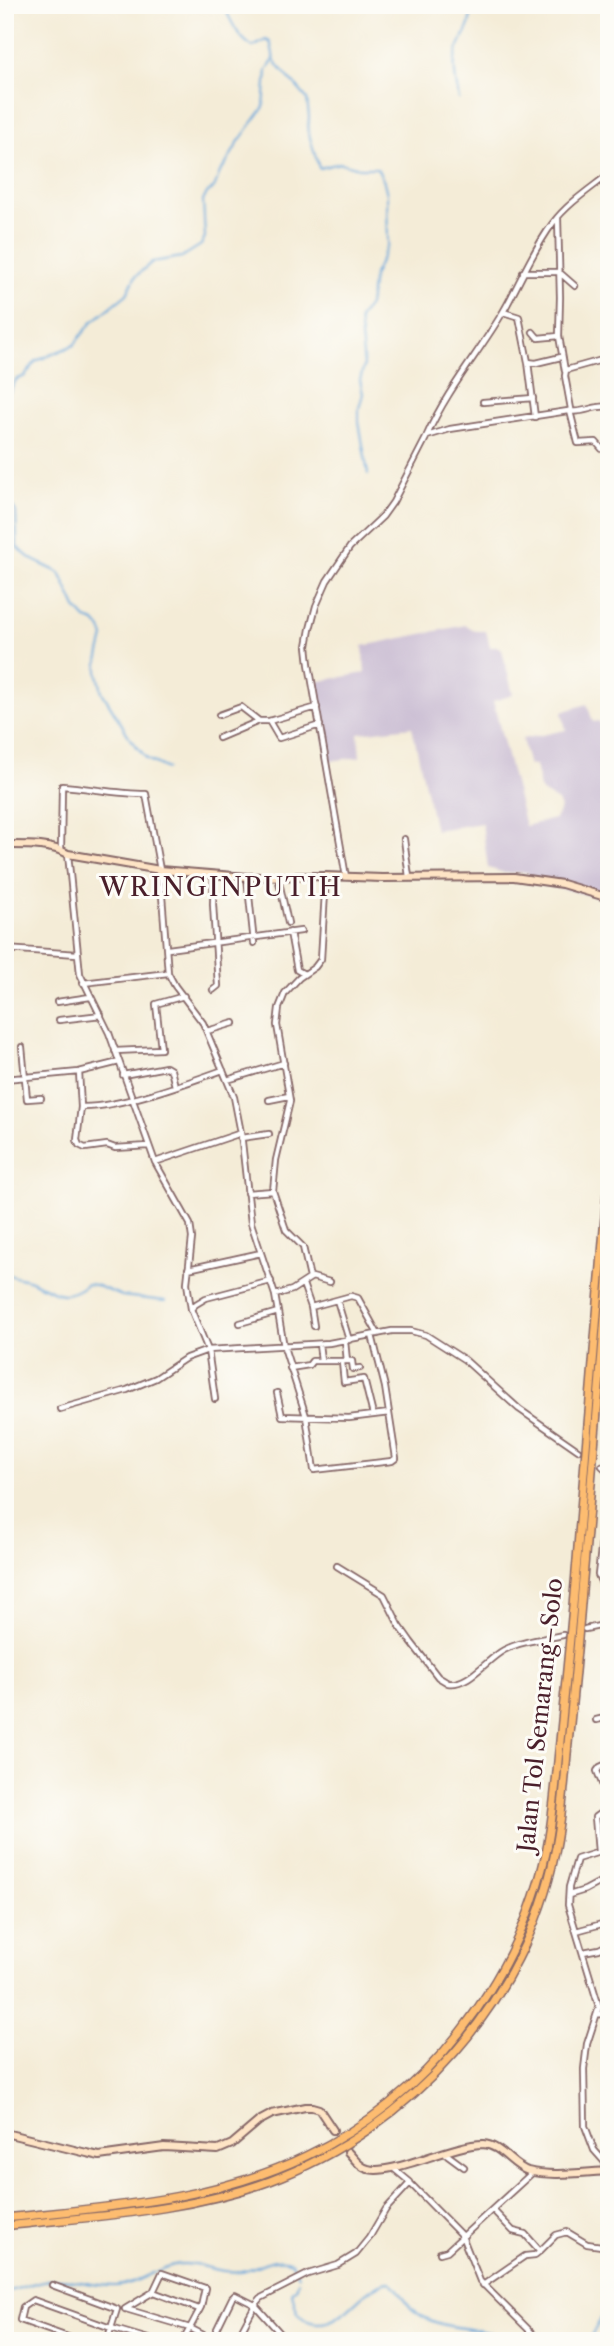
<svg xmlns="http://www.w3.org/2000/svg" width="614" height="2346" viewBox="0 0 614 2346" font-family="'Libre Caslon Text',serif">
<style>
.industrial{fill:#ccbfd4}
.lines{fill:none;stroke-linecap:round;stroke-linejoin:round}
.stream{stroke:#68a6da;stroke-width:2}
.street-casing{stroke:#866767;stroke-width:8}
.secondary-casing{stroke:#866767;stroke-width:10}
.highway-casing{stroke:#866767;stroke-width:10}
.street{stroke:#fff;stroke-width:4.5}
.secondary{stroke:#fee4c5;stroke-width:6}
.highway{stroke:#fdbc6f;stroke-width:7}
.labels{text-anchor:middle;stroke-width:6;stroke-linejoin:round;paint-order:stroke}
.street-label{font-size:23px;fill:#4a1f2b;stroke:#fdfcf7}
.quarter-label{font-size:26px;letter-spacing:2px;fill:#4a1f2b;stroke:#fdfcf7}
</style>
<rect width="100%" height="100%" fill="#fdfcf7"/>
<filter id="ink" filterUnits="userSpaceOnUse"><feTurbulence type="fractalNoise" baseFrequency=".0143" numOctaves="2"/><feDisplacementMap in="SourceGraphic" scale="14" xChannelSelector="R" yChannelSelector="G"/><feConvolveMatrix kernelMatrix="1 2 1 2 8 2 1 2 1" color-interpolation-filters="sRGB"/></filter>
<filter id="wash" filterUnits="userSpaceOnUse"><feTurbulence type="fractalNoise" baseFrequency=".00686" numOctaves="4" result="noise"/><feDisplacementMap in="SourceGraphic" scale="28" xChannelSelector="R" yChannelSelector="G"/><feGaussianBlur stdDeviation="1.57" result="paint"/><feColorMatrix in="noise" values="0 0 0 0 0 0 0 0 0 0 0 0 0 0 0 0 0 1.4 0 .05"/><feComposite in="paint" operator="in"/></filter>
<g filter="url(#wash)">
<rect width="100%" height="100%" fill="#f4ecd7"/>
<path class="industrial" d="M 466,625 L 476,631 L 486,631 L 490,647 L 500,647 L 502,650 L 513,695 L 493,701 L 525,826 L 555,819 L 561,808 L 558,801 L 542,792 L 540,788 L 535,765 L 529,766 L 522,739 L 566,730 L 562,712 L 587,704 L 593,722 L 599,721 L 601,725 L 609,748 L 609,903 L 603,899 L 568,890 L 528,883 L 528,872 L 505,873 L 488,868 L 482,823 L 435,830 L 412,727 L 358,733 L 360,757 L 328,761 L 315,682 L 365,673 L 363,646 Z"/>
<g class="lines">
<path class="stream" d="M 223,5 C 232,22 237,37 253,47 L 266,40 L 270,42 C 273,48 272,53 274,59 C 277,67 301,90 307,99 L 309,117 L 308,131 L 319,168 L 340,163 L 360,168 L 377,168 L 384,182 L 387,194 L 388,244 L 373,277 L 369,305 L 359,318 L 364,366 L 360,380 L 363,394 L 359,408 L 359,422 L 368,474
M 459,99 C 457,86 453,72 455,59 C 458,38 476,27 469,5
M 5,400 L 16,380 L 25,376 L 36,361 L 74,345 L 92,322 L 127,294 L 135,277 L 152,262 L 182,257 L 201,245 L 205,237 L 203,201 L 207,193 L 214,188 L 220,172 L 225,166 L 239,141 L 264,107 L 267,70 L 273,61
M 5,494 L 16,512 L 17,547 L 31,559 L 60,573 L 76,608 L 86,619 L 95,622 L 101,629 L 104,637 L 98,661 L 98,674 L 102,692 L 130,738 L 147,759 L 167,769
M 5,1246 L 5,1248
M 5,1272 C 13,1279 21,1277 31,1281 C 55,1291 62,1303 87,1284 L 95,1285 L 122,1296 L 165,1301
M 298,2281 L 297,2286 L 292,2292 C 295,2305 296,2318 311,2322 C 345,2330 358,2285 390,2282 C 400,2288 403,2299 411,2308 C 433,2329 464,2326 491,2333 L 494,2341
M 5,2293 C 23,2287 44,2278 63,2279 C 81,2281 98,2287 116,2286 C 140,2284 159,2265 182,2264 C 202,2263 217,2274 241,2271 C 259,2268 273,2254 292,2262 L 298,2276
M 559,2341 L 570,2341
M 586,2341 C 597,2332 598,2317 609,2310"/>
</g>
</g>
<g filter="url(#ink)">
<g class="lines">
<g class="street-casing">
<path id="street" d="M 558,218 L 560,297 L 559,336 L 565,371
M 523,272 L 559,272 L 575,286
M 503,312 L 519,317 L 528,362 L 536,363 L 561,357
M 533,332 L 538,338 L 559,336
M 528,362 L 535,417
M 483,402 L 533,398
M 609,407 C 596,404 583,414 570,411 L 578,443 L 596,442 L 602,449 L 609,451
M 427,435 C 447,390 478,354 503,312 C 520,283 532,251 553,223 C 567,204 590,189 609,174
M 219,715 L 241,707 L 259,721
M 269,721 L 279,738 L 320,725
M 219,738 L 259,721 L 269,721 L 317,707
M 404,839 L 409,877
M 61,850 L 62,786 C 90,788 118,794 146,794 L 160,870 L 168,973 L 175,986 L 203,1023 L 234,1097 L 241,1133 L 251,1223 L 275,1295 L 284,1347 L 306,1416 L 314,1470 L 392,1461 L 396,1458 L 385,1387 L 372,1335
M 68,854 L 80,974 L 109,1033 L 155,1162 L 190,1224 L 192,1238 L 187,1283 L 191,1309
M 247,877 L 254,943
M 278,877 L 288,923
M 346,877 L 309,664 L 307,646 L 310,629 L 316,606 L 327,581 L 350,547 L 383,516 L 393,502 L 427,436 L 450,429 L 568,411 L 571,409 L 565,376 L 566,370 L 609,358
M 290,932 L 297,970 L 304,974
M 5,949 L 77,954
M 168,949 L 301,931
M 83,983 L 168,973
M 213,990 L 218,986 L 213,904 L 214,875
M 57,1002 L 90,997
M 59,1020 L 101,1015
M 207,1031 L 234,1023
M 22,1047 L 27,1099 L 41,1098
M 115,1051 L 161,1049 L 156,1004 L 184,996
M 79,1072 L 81,1107 L 77,1140 L 79,1145 L 85,1148 L 107,1145 L 115,1148 L 149,1146
M 123,1075 L 166,1067 L 171,1070 L 175,1086
M 5,1079 L 79,1072 L 119,1062
M 227,1080 L 284,1063
M 269,1100 L 289,1096
M 81,1107 C 118,1108 187,1083 223,1070
M 241,1138 L 269,1134
M 155,1162 L 241,1133
M 247,1193 L 273,1191
M 188,1269 L 261,1253
M 310,1278 L 303,1247 L 286,1230 L 273,1191 L 276,1160 L 290,1101 L 277,1025 L 279,1008 L 285,993 L 299,978 L 315,967 L 321,959 L 326,876
M 303,1284 L 311,1307 L 351,1296 L 358,1298 L 378,1334
M 275,1295 L 292,1290 L 312,1277 L 330,1282
M 337,1300 L 349,1340
M 311,1307 L 314,1326
M 240,1323 L 278,1312
M 319,1344 L 321,1360
M 347,1361 L 352,1361 L 353,1369 L 360,1368
M 342,1362 L 344,1382 L 364,1379 L 373,1415
M 290,1368 L 309,1365 L 312,1361 L 347,1361 L 345,1341
M 277,1393 L 282,1416 L 349,1418 L 389,1413
M 215,1399 L 208,1350 L 191,1309 L 196,1304 L 206,1298 L 271,1281
M 60,1409 L 127,1390 L 156,1378 L 186,1358 L 208,1350 L 329,1343 L 392,1331 L 411,1331 L 426,1335 L 465,1360 L 519,1409 L 578,1450
M 602,1466 L 609,1472
M 609,1481 L 598,1575 L 609,1600
M 337,1566 L 384,1595 L 399,1625 L 411,1642 L 438,1677 L 448,1683 C 469,1686 487,1659 504,1650 C 521,1641 544,1639 563,1635
M 585,1629 L 609,1624
M 596,1720 L 609,1717
M 609,1763 L 600,1767 L 597,1771 L 609,1801
M 609,1849 L 577,1859 L 569,1887 L 568,1905 L 599,2007 L 587,2044 L 584,2069 L 585,2126 L 594,2150 L 609,2167
M 598,1852 L 595,1817 L 609,1807
M 569,1895 L 585,1890 L 609,1877
M 576,1931 L 609,1922
M 583,1952 L 599,1949 L 609,1944
M 598,2014 L 609,2015
M 445,2153 L 464,2167
M 393,2168 L 410,2182
M 540,2251 L 556,2235 L 567,2232 L 587,2244 L 609,2247
M 440,2253 L 447,2251 L 533,2172
M 52,2285 L 117,2309 L 107,2341
M 483,2285 L 525,2256 L 535,2255 L 540,2251 L 525,2234 L 513,2231 L 493,2210
M 153,2292 L 162,2273 L 205,2288 L 201,2307 L 183,2341
M 125,2309 L 153,2292 L 199,2309
M 126,2309 L 190,2328 L 215,2341
M 243,2329 L 254,2341
M 212,2339 L 232,2298 L 235,2295 L 255,2305 L 287,2341
M 79,2341 L 20,2320 L 23,2307 L 33,2300 L 111,2328 L 155,2341
M 236,2341 L 255,2305 L 261,2298 L 308,2274 L 338,2265 L 356,2254 L 369,2238 L 386,2209 L 410,2183 L 462,2236 L 480,2281 L 540,2341"/>
</g>
<g class="secondary-casing">
<path id="secondary" d="M 5,845 C 25,845 51,844 68,854 L 160,870 L 247,877 L 326,876 L 382,878 L 514,877 L 562,884 L 609,898
M 5,2133 L 99,2156 L 164,2147 L 218,2150 L 232,2144 L 259,2121 L 272,2114 L 305,2107 L 312,2107 L 319,2109 L 333,2130
M 348,2152 C 354,2158 359,2167 368,2169 C 392,2176 452,2144 483,2144 C 501,2145 512,2166 528,2171 C 551,2177 585,2172 609,2171"/>
</g>
<g class="highway-casing">
<path id="highway" d="M 5,2218 C 107,2207 213,2201 306,2156 C 427,2099 517,1982 546,1853 C 554,1816 556,1778 560,1741 C 566,1681 572,1620 577,1560 C 587,1429 598,1298 609,1168
M 5,2226 C 94,2216 186,2212 270,2181 C 411,2129 526,2000 555,1852 C 562,1820 564,1787 567,1754 C 572,1704 577,1654 581,1603 C 590,1492 600,1381 609,1269"/>
</g>
<use href="#street" class="street"/>
<use href="#secondary" class="secondary"/>
<use href="#highway" class="highway"/>
</g>
</g>
<g class="labels">
<g class="street-label">
<text transform="translate(540 1715) rotate(-84)" y="8">Jalan Tol Semarang–Solo</text>
</g>
<g class="quarter-label">
<text x="221" y="896">WRINGINPUTIH</text>
</g>
</g>
<rect width="614" height="2346" fill="none" stroke="#fdfcf7" stroke-width="28"/>
</svg>
